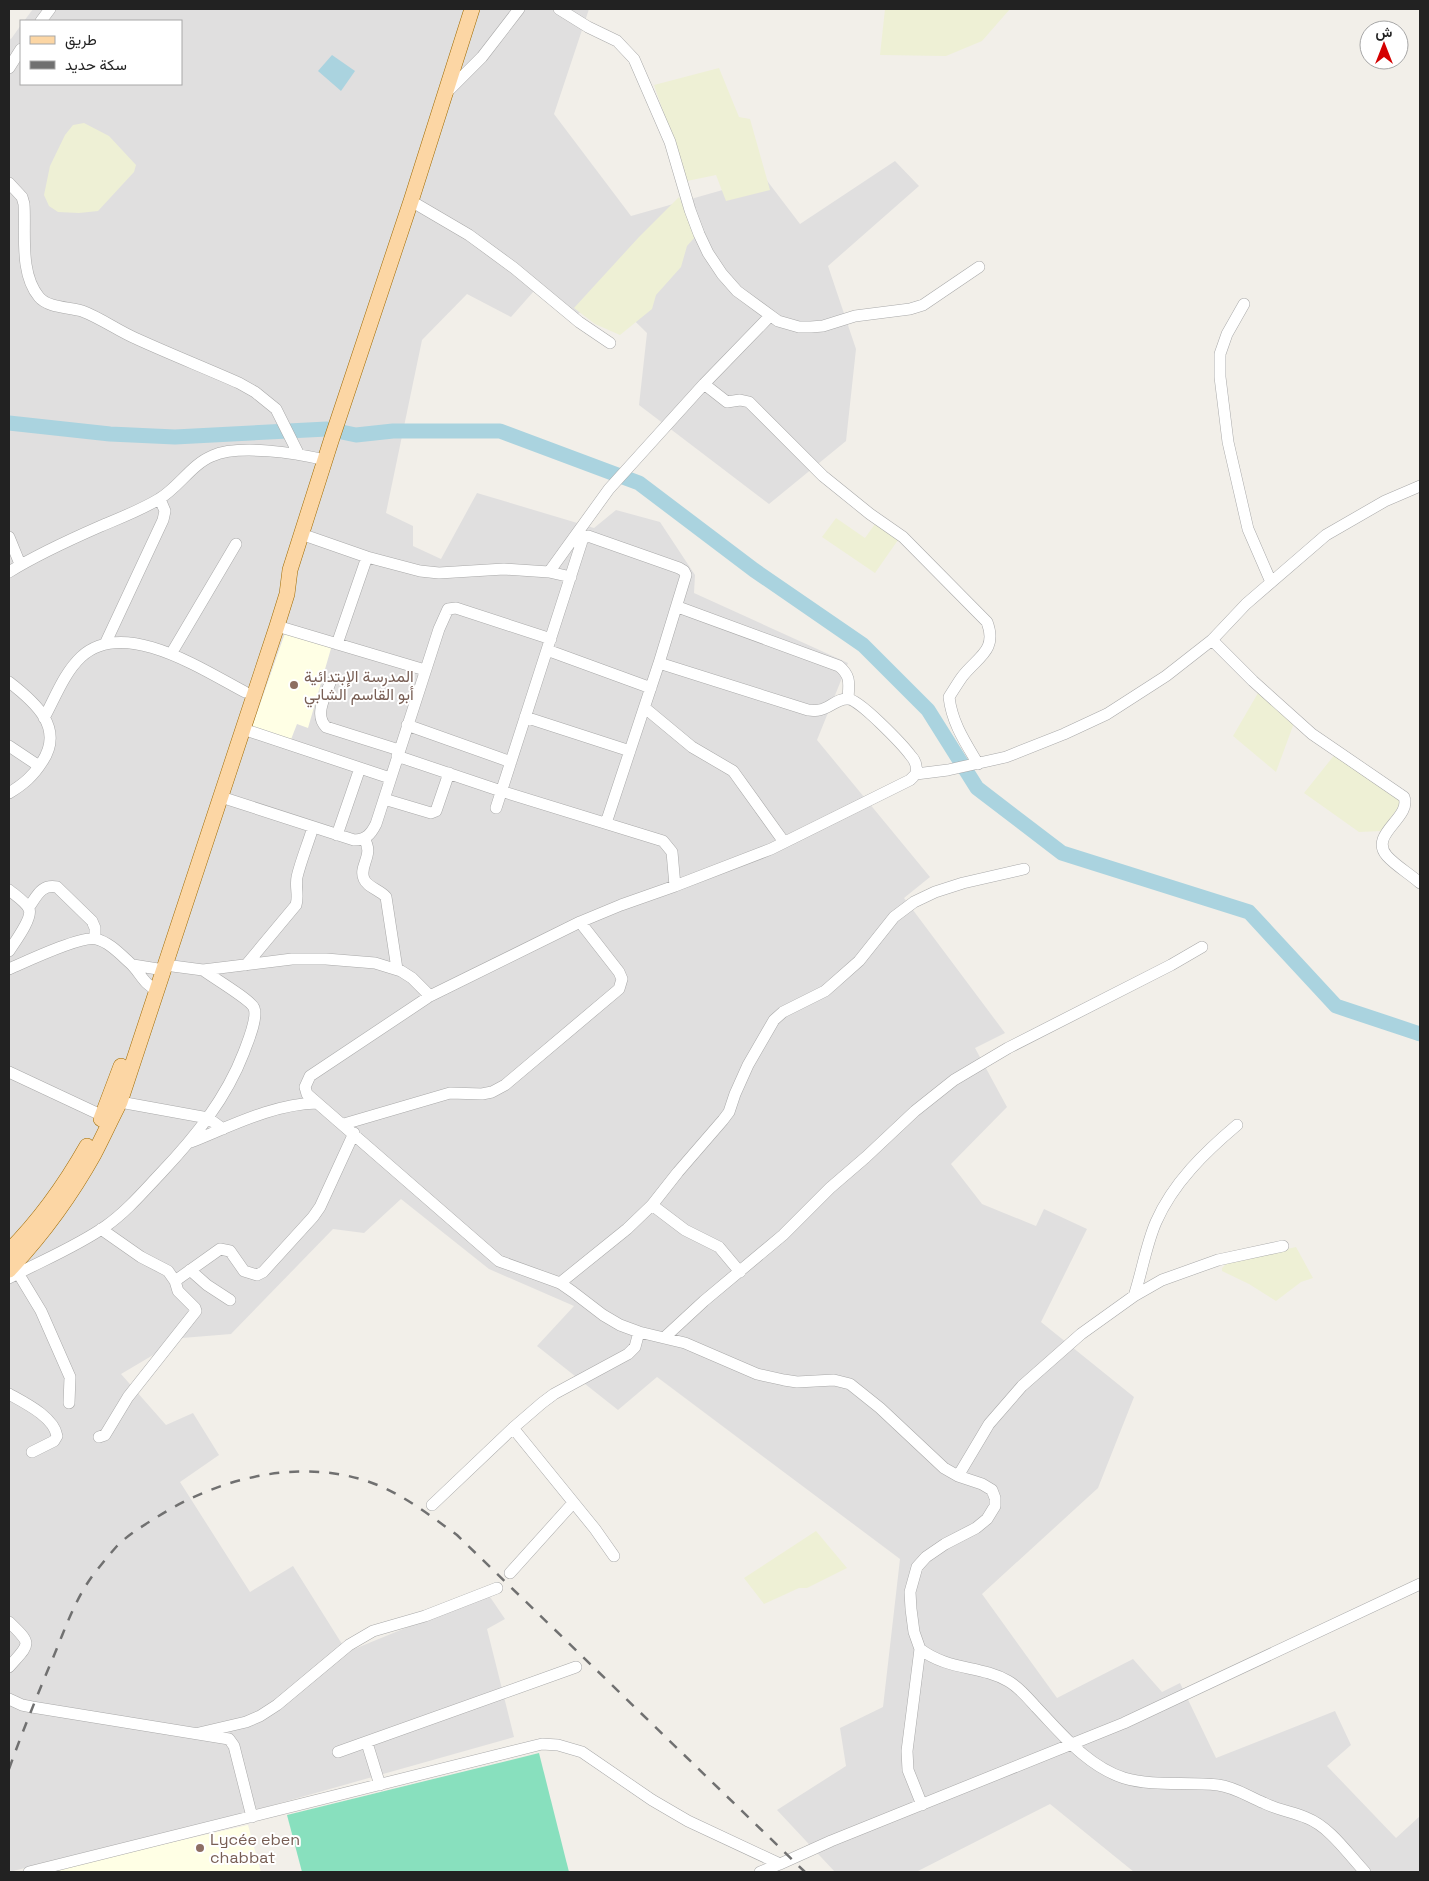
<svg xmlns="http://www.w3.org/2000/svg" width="1429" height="1881" viewBox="0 0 1429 1881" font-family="'Space Grotesk',Vazirmatn,sans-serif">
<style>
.residential{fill:#e0dfdf}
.education{fill:#ffffe5}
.farmland{fill:#eef0d5}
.pitch{fill:#88e0be}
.water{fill:#aad3df}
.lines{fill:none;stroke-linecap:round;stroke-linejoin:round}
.river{stroke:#aad3df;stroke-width:15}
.minor-casing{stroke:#a9a9a9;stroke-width:12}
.major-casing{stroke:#a06b00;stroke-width:16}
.minor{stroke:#fff;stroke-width:11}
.major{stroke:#fcd6a4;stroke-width:15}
.rail{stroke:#707070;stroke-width:2.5;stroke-dasharray:10 10;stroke-linecap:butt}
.education-dot{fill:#8d6e63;stroke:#fff;stroke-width:2}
.labels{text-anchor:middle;stroke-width:4;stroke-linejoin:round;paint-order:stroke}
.education-label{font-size:16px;fill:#785e54;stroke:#fff;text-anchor:start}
</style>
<rect width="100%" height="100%" fill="#f2efe9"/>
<path class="residential" d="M 33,9 L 589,9 L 554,114 L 631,216 L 765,178 L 800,224 L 895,161 L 919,186 L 828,266 L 856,349 L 846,441 L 769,504 L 639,405 L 647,333 L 603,290 L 576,316 L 534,291 L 511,317 L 467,294 L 422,340 L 386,513 L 413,526 L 413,546 L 441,559 L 477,493 L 594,528 L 616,510 L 660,522 L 695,575 L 694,593 L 848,663 L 817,740 L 930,877 L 904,898 L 1005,1033 L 975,1048 L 1007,1107 L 951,1164 L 982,1204 L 1036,1226 L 1044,1209 L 1087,1229 L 1041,1322 L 1134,1397 L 1098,1488 L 982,1594 L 1057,1698 L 1133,1659 L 1162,1692 L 1180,1683 L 1216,1758 L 1335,1711 L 1351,1745 L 1327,1766 L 1396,1838 L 1420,1816 L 1420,1872 L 1134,1872 L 1050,1804 L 916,1872 L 835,1872 L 777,1810 L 846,1766 L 840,1728 L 883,1707 L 900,1559 L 657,1377 L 618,1410 L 537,1346 L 574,1306 L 489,1269 L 401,1199 L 364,1233 L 333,1229 L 231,1334 L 182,1338 L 121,1374 L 166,1425 L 193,1413 L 219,1455 L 180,1482 L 250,1592 L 293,1566 L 347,1652 L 488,1594 L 505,1619 L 487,1629 L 514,1737 L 259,1809 L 9,1872 L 9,38 L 11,39 L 21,25 L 21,84 L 181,84 L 181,21 L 24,21 Z"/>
<path class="education" d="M 285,633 L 332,645 L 308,728 L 297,724 L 290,742 L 251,730 Z
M 248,1825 L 261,1872 L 42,1872 Z"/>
<path class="farmland" d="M 885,9 L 1010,9 L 982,41 L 946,56 L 880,55 Z
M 719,68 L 739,117 L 750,119 L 770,190 L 726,201 L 716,175 L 687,181 L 654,85 Z
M 84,123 L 109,136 L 136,165 L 134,172 L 98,211 L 79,213 L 58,212 L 49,206 L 44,195 L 50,166 L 65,135 L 73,125 Z
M 679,197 L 688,216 L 695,237 L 687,246 L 681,267 L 656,295 L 652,309 L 620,335 L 595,324 L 574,308 L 639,237 Z
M 836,518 L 865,538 L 875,524 L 898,540 L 875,573 L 822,537 Z
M 1258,693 L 1294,723 L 1276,772 L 1233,736 Z
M 1336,753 L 1403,800 L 1382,831 L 1359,832 L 1304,793 Z
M 1296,1247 L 1313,1278 L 1301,1282 L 1276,1301 L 1249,1284 L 1222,1271 L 1222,1268 L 1228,1262 Z
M 816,1531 L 847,1568 L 807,1588 L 799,1588 L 764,1604 L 744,1578 Z"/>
<path class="pitch" d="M 539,1753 L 569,1872 L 302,1872 L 287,1815 Z"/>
<path class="water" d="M 332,55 L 355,71 L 341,91 L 318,71 Z"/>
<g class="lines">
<path class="river" d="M 9,423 L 110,434 L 175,437 L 327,429 L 356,435 L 393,431 L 500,431 L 639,483 L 754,570 L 863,645 L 928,710 L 977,788 L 1062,853 L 1249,912 L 1336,1006 L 1420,1034"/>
<g class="minor-casing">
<path id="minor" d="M 559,9 L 588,27 L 617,41 L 634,59 L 670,142 L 690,210 L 699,234 L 708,253 L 722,274 L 737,291 L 778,321 L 799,327 L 811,327 L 823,326 L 855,316 L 910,309 L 923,305 L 979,267
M 41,21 L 50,9
M 9,68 L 21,49
M 446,93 L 482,57 L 519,9
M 9,183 L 22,197 L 24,204 C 26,232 19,273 39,297 C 48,308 69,307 82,311 C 101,318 118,331 137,339 C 170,354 205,368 239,383 L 255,392 L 276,409 L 298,453
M 411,201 L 469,235 L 514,268 L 579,322 L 610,343
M 1244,304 L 1227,334 L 1220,354 L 1220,377 L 1228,442 L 1248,529 L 1271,582
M 770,316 L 704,384 L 727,402 L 740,400 L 749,402 L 823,476 L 870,514 L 903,537 L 987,622 C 998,651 977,657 962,677 C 957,684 953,691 949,697 C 952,723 965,742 978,764
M 301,534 L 367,557 L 420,571 L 439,573 L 504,569 L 549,572 L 571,577
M 9,537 L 20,564
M 9,572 C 38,554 69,540 101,526 C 120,518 141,510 159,499 C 178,488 192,464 212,456 C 239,444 296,453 325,460
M 549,572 L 609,489 L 704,384
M 678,607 L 839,666 C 851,676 849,683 848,699
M 277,626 L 425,670
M 1212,640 L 1253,681 L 1312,734 L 1404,797 C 1412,818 1368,834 1387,856 C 1396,866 1410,874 1420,883
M 106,642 L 163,520 L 165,511 L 160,499
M 337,644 L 367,557
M 547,650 L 651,688
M 171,654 L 236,544
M 659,663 L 808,710 C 811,710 816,711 819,710 C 829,709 837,698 848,699 C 859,699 903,745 911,756 C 916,761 917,767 916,774
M 9,682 C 35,702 65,728 42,762 C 33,776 24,784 9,793
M 330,683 C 325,697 314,715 326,727 L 399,750
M 645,708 L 692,747 L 733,771 L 784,842
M 525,717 L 630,751
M 44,718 C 55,698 64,673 81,657 C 124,617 203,670 245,692
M 407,725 L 511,762
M 243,729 L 390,778
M 9,746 L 39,766
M 397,756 L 501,791 L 663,841 L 672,852 L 675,886 L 621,905 L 580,922 L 430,996 L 310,1076 L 305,1087 L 307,1094 L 499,1261 L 560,1283 L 573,1292 L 603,1315 L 620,1325 L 639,1332 L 685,1343 L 757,1374 L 784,1380 L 797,1382 L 834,1380 L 850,1384 L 880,1408 L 944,1468 L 958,1476 L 982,1484 L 992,1490 L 995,1498 L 995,1506 L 987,1519 L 976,1528 L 945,1544 L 926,1557 L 917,1567 L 910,1592 L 911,1609 L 914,1632 L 920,1649 L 907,1751 L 908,1770 L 922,1805
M 221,797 L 354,840 C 366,840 371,834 376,824 L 439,629 L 448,609 L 456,608 L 551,639
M 384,799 L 431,813 L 436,811 L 449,773
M 496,808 L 582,541 L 584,538 L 588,536 L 679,568 L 684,571 L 686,575 L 659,663 L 606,823
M 337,835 L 360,768
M 364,839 C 375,855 358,866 364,879 C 367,887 380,890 386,897 L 397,969
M 675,886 L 771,849 L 910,780 L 916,774 L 948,770 L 1006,757 L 1064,734 L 1107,714 L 1166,676 L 1212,640 L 1246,604 L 1326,535 L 1385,501 L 1420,486
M 9,890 C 15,895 26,902 29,909 C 33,918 14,943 9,951
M 29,907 C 37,896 41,884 57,887 L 92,921 L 95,928 L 95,938
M 133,965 L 164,970
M 165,965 L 203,970 L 292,959 L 326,959 L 375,963 L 401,971 L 412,978 L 430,996
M 246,965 L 296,905 C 299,896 295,887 297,877 C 301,860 308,844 313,827
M 9,969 C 25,962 82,935 96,939 C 109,942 120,954 130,963 C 140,972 144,985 157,990
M 9,1072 L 103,1116
M 113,1099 L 120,1102 L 208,1118 L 223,1129
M 344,1124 L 450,1093 L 482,1094 L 492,1092 L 505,1085 L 619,989 L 622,979 L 619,972 L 580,922
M 191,1142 C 231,1126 273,1104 317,1103
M 652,1205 L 685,1230 L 719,1247 L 740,1272
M 190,1270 L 207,1285 L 230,1300
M 18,1273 L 41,1311 L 70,1377 L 69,1403
M 9,1278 C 41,1261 76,1247 106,1226 C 127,1211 143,1192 161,1173 C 195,1137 226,1099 244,1052 C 248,1041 258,1018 254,1008 C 251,1000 212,977 203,970
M 175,1281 L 220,1249 L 230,1251 L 244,1271 L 257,1275 L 263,1272 L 313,1217 L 320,1207 L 354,1133
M 560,1283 L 627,1229 L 652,1205 L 678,1172 L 723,1120 L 729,1112 L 735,1094 L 748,1065 L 774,1020 L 783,1012 L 825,991 L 833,984 L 859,961 L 894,917 L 914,902 L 935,892 L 963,883 L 1024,869
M 1134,1296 C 1142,1272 1146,1245 1156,1222 C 1173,1183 1205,1152 1237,1125
M 665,1337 L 704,1301 L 783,1235 L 830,1188 L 866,1157 L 915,1111 L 954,1080 L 1008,1048 L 1171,965 L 1202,947
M 9,1394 C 25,1403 54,1417 57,1436 L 54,1441 L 32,1452
M 513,1428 L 595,1529 L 614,1556
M 99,1437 L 105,1435 L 128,1397 L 196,1311 L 195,1308 L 178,1291 L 175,1281 L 168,1271 L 141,1257 L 101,1229
M 958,1476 L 989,1424 L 1022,1386 L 1081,1334 L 1134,1296 L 1162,1280 L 1218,1260 L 1283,1246
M 432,1505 L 513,1428 L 542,1403 L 554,1394 L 628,1354 L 635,1347 L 639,1332
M 510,1573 L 573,1503
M 9,1622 C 33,1645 30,1643 9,1667
M 920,1649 C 949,1671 980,1665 1008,1681 C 1019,1687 1028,1698 1036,1707 C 1062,1734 1087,1766 1124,1778 C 1154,1787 1188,1781 1218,1785 C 1235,1787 1249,1797 1264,1803 C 1278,1810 1293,1812 1307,1818 C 1330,1827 1348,1854 1365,1872
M 9,1699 L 22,1705 L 32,1707 L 229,1739 L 234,1746 L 252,1817
M 199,1733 L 246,1722 L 260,1716 L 277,1705 L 349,1645 L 373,1631 L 425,1616 L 497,1588
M 367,1743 L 380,1785
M 338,1752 L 576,1667
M 29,1872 L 542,1744 L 558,1745 L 582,1752 L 652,1800 L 688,1821 L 780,1864 L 831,1841 L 1124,1723 L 1420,1584
M 760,1872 L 780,1864"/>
</g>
<g class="major-casing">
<path id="major" d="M 101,1119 L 121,1066
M 9,1251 C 39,1221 66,1183 87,1146
M 9,1270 C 42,1235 70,1197 94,1154 C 103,1137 111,1119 120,1102 L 277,626 L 287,594 L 290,570 L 331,441 L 411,201 L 472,9"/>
</g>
<use href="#minor" class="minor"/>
<use href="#major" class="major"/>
<path class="rail" d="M 9,1769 C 23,1730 39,1691 55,1653 C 66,1626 76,1598 93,1575 C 101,1565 109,1555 117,1546 C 128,1535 141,1527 154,1519 C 218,1477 306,1455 380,1486 C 408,1498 432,1517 457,1535 L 805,1872"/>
</g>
<g class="education-dot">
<circle cx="294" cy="685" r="5"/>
<circle cx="200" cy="1848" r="5"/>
</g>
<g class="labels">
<g class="education-label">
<text x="304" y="682">المدرسة الإبتدائية<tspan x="304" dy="18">أبو القاسم الشابي</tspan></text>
<text x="210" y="1845">Lycée eben<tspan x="210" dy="18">chabbat</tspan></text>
</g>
</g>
<rect width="1429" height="1881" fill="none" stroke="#222222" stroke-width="20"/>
<rect x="20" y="20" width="162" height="65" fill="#ffffff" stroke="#a7a7a7"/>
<rect x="30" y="36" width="25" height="8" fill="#fcd6a4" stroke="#a7a7a7"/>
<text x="65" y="45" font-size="15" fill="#222222">طريق</text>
<rect x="30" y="61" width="25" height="8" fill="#707070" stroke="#a7a7a7"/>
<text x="65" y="70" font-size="15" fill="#222222">سكة حديد</text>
<g transform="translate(1384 45)"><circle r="24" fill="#ffffff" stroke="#a7a7a7"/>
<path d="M0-4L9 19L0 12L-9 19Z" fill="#d40000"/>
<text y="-8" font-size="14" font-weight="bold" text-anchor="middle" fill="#222222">ش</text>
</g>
</svg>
